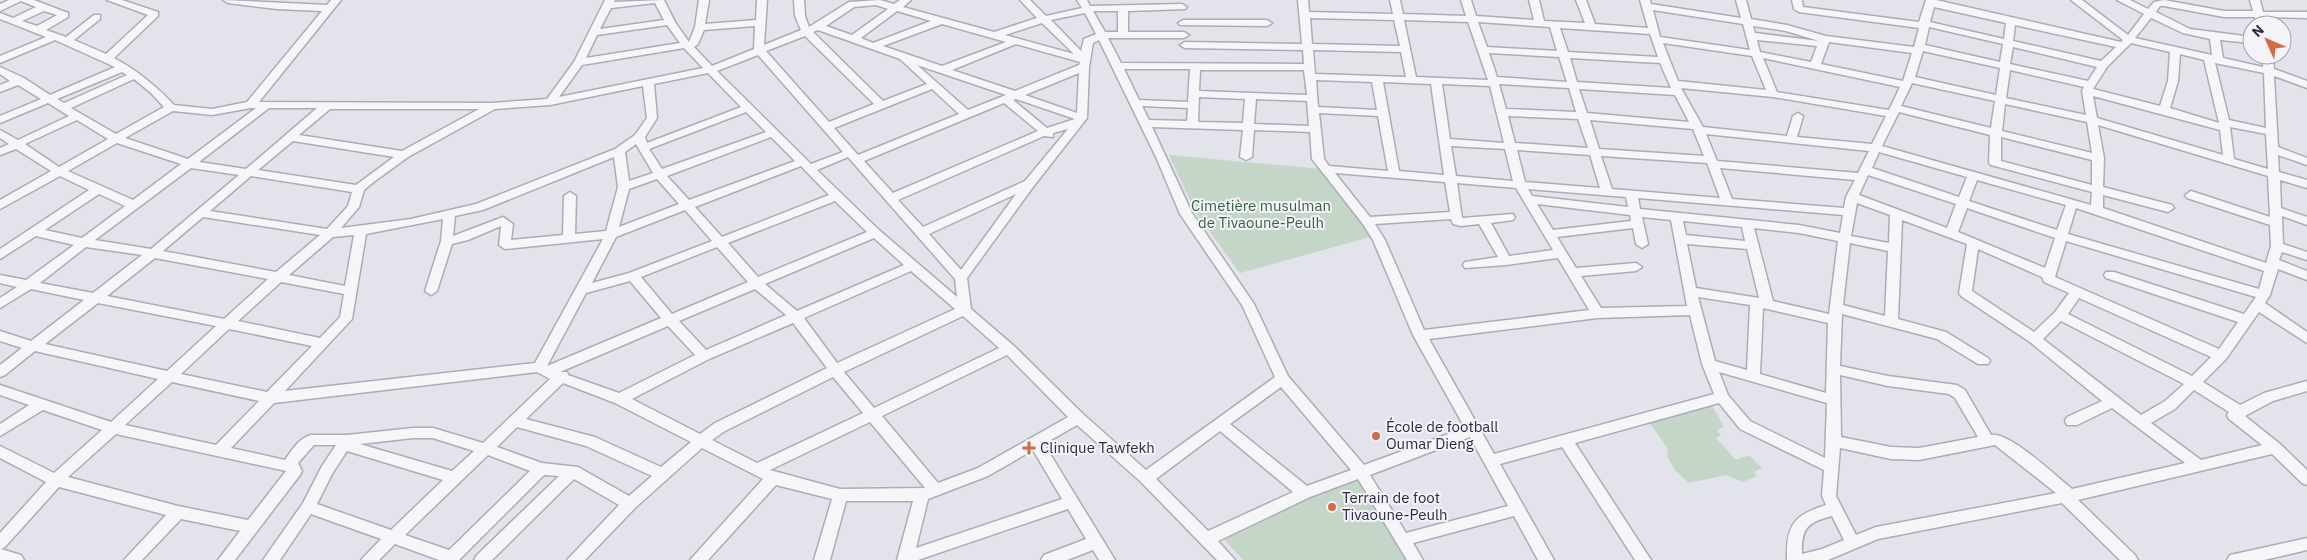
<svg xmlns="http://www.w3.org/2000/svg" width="2307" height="560" viewBox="0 0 2307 560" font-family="'IBM Plex Sans',sans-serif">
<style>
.green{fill:#c4d6c7}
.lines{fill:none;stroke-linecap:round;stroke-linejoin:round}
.minor-casing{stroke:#acacb9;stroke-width:3}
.minor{fill:#f6f6f9;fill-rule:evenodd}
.poi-dot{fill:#d36c45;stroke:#f3f3f8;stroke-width:2}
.labels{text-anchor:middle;stroke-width:4;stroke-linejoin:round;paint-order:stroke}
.park-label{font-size:15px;fill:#376140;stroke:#f3f3f8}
.poi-label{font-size:15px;fill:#2b2a44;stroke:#f3f3f8;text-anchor:start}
</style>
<rect width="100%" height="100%" fill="#e3e3eb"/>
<path class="green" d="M 1169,155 L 1322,169 L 1374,236 L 1240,273 L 1196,213 Z
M 1711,404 L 1724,427 L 1717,430 L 1721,435 L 1716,438 L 1736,460 L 1742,457 L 1750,456 L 1762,468 L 1754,472 L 1757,476 L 1743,482 L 1726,475 L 1689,483 L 1675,470 L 1667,456 L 1668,449 L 1649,422 Z
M 1357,477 L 1409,560 L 1243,560 L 1221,536 Z"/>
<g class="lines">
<g class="minor-casing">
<path id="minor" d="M 9,0 L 34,0 L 68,13 L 68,17 L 46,30 L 66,37 L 94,15 L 100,15 L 100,19 L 74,40 L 106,54 L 148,15 L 107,0 L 122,0 L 158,12 L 158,16 L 114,58 C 137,70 156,86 174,105 L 212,109 L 247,102 L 322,11 L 277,9 L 228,3 L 223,0 L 327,5 L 331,0 L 341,0 L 259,102 L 491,103 L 547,99 L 574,62 L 605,0 L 615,0 L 614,2 L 664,0 L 675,22 L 689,42 L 695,27 L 699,0 L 709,0 L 705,24 L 756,20 L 757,0 L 767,0 L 764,45 L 801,30 L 795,16 L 794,0 L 804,0 L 805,16 L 809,27 L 849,2 L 880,0 L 894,4 L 900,0 L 911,0 L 903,7 L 994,32 L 1037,18 L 1020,0 L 1030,0 L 1046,16 L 1082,8 L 1077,0 L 1087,0 L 1090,6 L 1182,4 L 1187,7 L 1185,9 L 1128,11 L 1128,32 L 1184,32 L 1189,35 L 1184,38 L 1108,38 L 1121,63 L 1304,64 L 1303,50 L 1185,48 L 1180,45 L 1185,42 L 1302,44 L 1298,0 L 1308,0 L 1309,12 L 1393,14 L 1390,0 L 1400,0 L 1403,14 L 1466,16 L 1461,0 L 1471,0 L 1476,16 L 1534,20 L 1529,0 L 1539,0 L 1544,21 L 1585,23 L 1576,0 L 1586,0 L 1595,24 L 1648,28 L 1640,0 L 1650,0 L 1651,4 L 1741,18 L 1736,0 L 1746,0 L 1751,19 L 1787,25 L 1826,36 L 1914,47 L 1919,28 L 1799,12 L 1794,9 L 1792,0 L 1802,0 L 1803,7 L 1919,22 L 1926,0 L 1936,0 L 2121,42 L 2123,40 L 2071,0 L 2082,0 L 2128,35 L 2144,14 L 2117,0 L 2130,0 L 2148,9 L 2154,2 L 2164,0 L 2224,11 L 2253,11 L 2250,0 L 2260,0 L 2263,12 L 2307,12 L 2307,18 L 2265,17 L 2267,25 L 2257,25 L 2255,17 L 2224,17 L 2164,6 L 2160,6 L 2156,12 L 2190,29 L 2252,37 L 2252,43 L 2220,40 L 2223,58 L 2263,67 L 2263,55 L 2273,55 L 2274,69 L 2307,81 L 2307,88 L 2274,76 L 2278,147 L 2307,158 L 2307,165 L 2278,155 L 2279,172 L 2307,180 L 2307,188 L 2280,180 L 2281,208 L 2307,217 L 2307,225 L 2282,216 L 2283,244 L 2307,252 L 2307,260 L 2282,252 L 2279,260 L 2307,271 L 2307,280 L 2278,269 L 2270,295 L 2265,303 L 2307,332 L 2307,343 L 2259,312 L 2226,359 L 2203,382 L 2240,405 L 2264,393 L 2307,381 L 2307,391 L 2273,401 L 2245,416 L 2280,444 L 2307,470 L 2307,485 L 2302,483 L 2272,454 L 2078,500 L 2135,555 L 2138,560 L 2120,560 L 2062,503 L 1878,539 L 1828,560 L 1787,560 C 1786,526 1793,515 1826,505 L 1822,496 L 1824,470 L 1740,429 L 1719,403 L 1575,443 L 1651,560 L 1635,560 L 1562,447 L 1500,464 L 1554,560 L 1538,560 L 1514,516 L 1413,543 L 1423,560 L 1407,560 L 1358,479 L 1310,497 L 1218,541 L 1235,560 L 1217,560 L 1141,482 L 1077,425 L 1044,444 L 1115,560 L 1099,560 L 1093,550 L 1067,560 L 1041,560 L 1044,555 L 1086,539 L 1068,509 L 918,560 L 897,560 L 913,501 L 846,501 L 830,560 L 814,560 L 832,499 L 776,485 L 708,560 L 690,560 L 763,479 L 702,448 L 635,508 L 585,560 L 567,560 L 619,505 L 574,479 L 492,560 L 474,560 L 477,555 L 559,476 L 544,475 L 459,560 L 439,560 L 395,544 L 379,560 L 361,560 L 381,539 L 311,514 L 280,560 L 263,560 L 303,503 L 322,466 L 336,445 L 314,445 L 298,463 L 302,471 L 300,475 L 235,560 L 218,560 L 240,531 L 181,519 L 142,560 L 124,560 L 166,515 L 59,487 L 5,547 L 1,549 L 21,555 L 24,560 L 0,560 L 0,533 L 46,482 L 0,458 L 0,446 L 54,473 L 102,430 L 43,410 L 0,436 L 0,424 L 29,405 L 0,395 L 0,385 L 111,422 L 158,379 L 35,351 L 5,375 L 0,377 L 0,365 L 22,348 L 0,341 L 0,331 L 31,341 L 84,300 L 31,289 L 0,308 L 0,298 L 17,287 L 0,283 L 0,275 L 26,280 L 74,245 L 36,236 L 0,259 L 0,249 L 89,190 L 60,176 L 0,209 L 0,200 L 51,171 L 16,149 L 0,155 L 0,148 L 9,144 L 0,138 L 0,130 L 18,140 L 69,116 L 48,103 L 0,123 L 0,116 L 41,99 L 18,85 L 0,92 L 0,85 L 10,81 L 0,74 L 0,67 L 24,78 L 50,95 L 115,67 L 55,40 L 0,63 L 0,56 L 46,37 L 0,19 L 0,13 L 13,18 L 36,7 L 21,1 L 0,11 L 0,4 ZM 655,3 L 664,20 L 600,29 L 611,8 ZM 876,5 L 888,9 L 852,35 L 826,26 L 854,7 ZM 1934,7 L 2006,23 L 2004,39 L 1930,22 ZM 1653,10 L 1743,24 L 1750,50 L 1660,37 ZM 44,11 L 57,15 L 37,26 L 22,21 ZM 897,11 L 931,21 L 873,43 L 861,38 ZM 1093,11 L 1118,11 L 1118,32 L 1105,32 ZM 1085,13 L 1096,34 L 1084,39 L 1081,51 L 1051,20 ZM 1310,18 L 1394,20 L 1400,46 L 1312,44 ZM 2151,18 L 2183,33 L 2210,39 L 2212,55 L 2135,38 ZM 1404,20 L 1468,22 L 1488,80 L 1416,77 ZM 1478,22 L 1550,27 L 1557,51 L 1487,47 ZM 1042,23 L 1074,54 L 1005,35 ZM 942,24 L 1006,42 L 942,66 L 883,46 ZM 667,25 L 680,43 L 586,58 L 597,35 ZM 2015,25 L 2116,47 L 2101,61 L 2013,41 ZM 755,26 L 754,49 L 712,66 L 694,47 L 698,44 L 704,30 ZM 1753,26 L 1786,31 L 1819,41 L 1755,33 ZM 1929,27 L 2003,44 L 2000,62 L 1925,45 ZM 1560,28 L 1650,34 L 1658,57 L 1568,52 ZM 818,30 L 900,59 L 927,84 L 883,101 L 813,32 ZM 805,36 L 874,104 L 829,122 L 766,51 ZM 1099,40 L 1156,157 L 1180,214 L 1242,305 L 1275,377 L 1146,470 L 1083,414 L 1014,346 L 971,309 L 967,278 L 1033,187 L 1087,118 L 1089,67 L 1093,43 ZM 1757,40 L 1817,46 L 1811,62 L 1760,52 ZM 1829,42 L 1912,53 L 1903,81 L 1821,64 ZM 1663,43 L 1752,56 L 1766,90 L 1678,81 ZM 2131,43 L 2170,52 L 2168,81 L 2160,106 L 2093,89 L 2107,67 ZM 1016,44 L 1080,62 L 1079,65 L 1015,91 L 952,70 ZM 2013,47 L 2097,67 L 2088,81 L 2010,64 ZM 684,48 L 703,68 L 559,97 L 582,65 ZM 1313,50 L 1401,52 L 1406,77 L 1315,74 ZM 1923,51 L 2000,68 L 1996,95 L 1915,77 ZM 1489,53 L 1559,57 L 1567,82 L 1497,77 ZM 2180,54 L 2204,60 L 2219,123 L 2170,108 L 2178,81 ZM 758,55 L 843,152 L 811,164 L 717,71 ZM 1570,58 L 1660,63 L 1671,88 L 1577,82 ZM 1763,58 L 1900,87 L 1889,110 L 1777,92 ZM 2215,63 L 2264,73 L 2266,128 L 2229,120 ZM 917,65 L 1006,95 L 968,110 ZM 1124,69 L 1190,69 L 1188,102 L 1139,100 ZM 1200,70 L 1304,70 L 1307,95 L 1199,91 ZM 2010,70 L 2084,87 L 2082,91 L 2086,115 L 2006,98 ZM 122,72 L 127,75 L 64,103 L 57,99 ZM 708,73 L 741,107 L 647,143 L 645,137 L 657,118 L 654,84 ZM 1079,73 L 1077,113 L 1025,95 ZM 134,79 L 151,93 L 164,107 L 116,134 L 71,108 ZM 1316,80 L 1372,82 L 1377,110 L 1318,107 ZM 1383,82 L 1431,84 L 1444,175 L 1399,171 ZM 1912,83 L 1995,101 L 1991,128 L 1901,106 ZM 1442,84 L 1490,86 L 1504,143 L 1450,139 ZM 1499,84 L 1569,88 L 1576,112 L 1506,109 ZM 643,86 L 647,118 L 635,135 L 615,149 L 476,204 L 411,219 L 341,228 L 359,207 L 364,190 L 375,181 L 408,157 L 495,109 L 550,105 ZM 1681,88 L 1773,97 L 1886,116 L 1872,144 L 1797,137 L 1803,116 L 1798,113 L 1793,116 L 1787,136 L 1703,127 ZM 932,89 L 959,114 L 858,155 L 834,128 ZM 1579,89 L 1675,95 L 1689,122 L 1587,113 ZM 2093,96 L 2220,130 L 2223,155 L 2097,118 ZM 1199,97 L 1245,99 L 1243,123 L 1198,122 ZM 1016,99 L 1075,119 L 1047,128 L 1013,100 ZM 1256,99 L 1307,101 L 1309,126 L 1254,124 ZM 1004,103 L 1038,131 L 893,193 L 864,161 ZM 2005,104 L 2087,122 L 2092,153 L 2002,131 ZM 1142,106 L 1188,108 L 1187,121 L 1149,120 ZM 251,108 L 256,108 L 188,159 L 125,138 L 173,111 L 212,115 ZM 269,108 L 317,108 L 246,169 L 199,162 ZM 330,109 L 479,109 L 402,151 L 299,135 ZM 746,112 L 766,132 L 662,169 L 649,149 ZM 1899,112 L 1990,135 L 1989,163 L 1991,165 L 2092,192 L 2091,205 L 1882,146 ZM 1319,113 L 1378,116 L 1388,171 L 1329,166 L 1324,159 ZM 1508,116 L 1578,119 L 1588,148 L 1515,143 ZM 77,120 L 108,139 L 59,167 L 25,144 ZM 1590,120 L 1693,129 L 1704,156 L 1599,149 ZM 2098,125 L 2268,176 L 2270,217 L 2191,191 L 2185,195 L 2187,198 L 2270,225 L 2271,246 L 2266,263 L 2103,208 L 2103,195 L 2168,212 L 2174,208 L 2172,205 L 2103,187 L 2104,158 ZM 1152,127 L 1243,130 L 1240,157 L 1246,160 L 1252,157 L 1254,130 L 1310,132 L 1312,159 L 1363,224 L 1373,240 L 1413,335 L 1465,428 L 1364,465 L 1288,376 L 1254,304 L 1192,213 ZM 2230,127 L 2266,134 L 2268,169 L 2234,159 ZM 1068,129 L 1025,181 L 923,227 L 898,200 L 1044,136 L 1053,137 L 1053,133 ZM 1706,134 L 1869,151 L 1858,173 L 1717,161 ZM 771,137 L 795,161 L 689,200 L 667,176 ZM 2001,137 L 2092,160 L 2092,185 L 2001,161 ZM 293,141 L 394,157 L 356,185 L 258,170 ZM 117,143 L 181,164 L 133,200 L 68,171 ZM 636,144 L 653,173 L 629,181 L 625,152 ZM 1451,146 L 1505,149 L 1513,181 L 1456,176 ZM 1517,150 L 1590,155 L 1600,188 L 1525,182 ZM 1879,152 L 1967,177 L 1959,197 L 1872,168 ZM 1601,156 L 1707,163 L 1720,198 L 1612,189 ZM 614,157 L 618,187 L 606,231 L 575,234 L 576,196 L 570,192 L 564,196 L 563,235 L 511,240 L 513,224 L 503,217 L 453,236 L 455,216 L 483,210 ZM 848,157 L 955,279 L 957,297 L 879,230 L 817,170 ZM 801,166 L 829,195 L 722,237 L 695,207 ZM 191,168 L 239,175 L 151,249 L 95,240 ZM 1720,168 L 1855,180 L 1846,197 L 1844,208 L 1732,199 ZM 1335,173 L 1445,182 L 1450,212 L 1370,217 ZM 1868,175 L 1956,204 L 1947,228 L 1859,195 ZM 251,176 L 352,192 L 348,206 L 327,229 L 210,211 ZM 657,179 L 679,204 L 619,227 L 629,189 ZM 1977,180 L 2066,205 L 2057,230 L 1969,201 ZM 1457,183 L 1516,188 L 1553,250 L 1509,256 L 1491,223 L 1513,220 L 1515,217 L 1513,214 L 1462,218 ZM 1528,189 L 1626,197 L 1628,207 L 1532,196 ZM 99,194 L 125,206 L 82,238 L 45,230 ZM 1016,194 L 961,270 L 929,234 ZM 1638,198 L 1843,215 L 1840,233 L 1799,225 L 1640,209 ZM 835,201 L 867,232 L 758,277 L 728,243 ZM 1857,203 L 1890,215 L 1889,243 L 1851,236 ZM 1537,204 L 1630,215 L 1631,221 L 1553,230 ZM 1967,208 L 2055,238 L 2045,268 L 1958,232 ZM 2076,208 L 2264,271 L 2259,289 L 2068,234 ZM 685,210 L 712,241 L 629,273 L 592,283 L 616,237 ZM 203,217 L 320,235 L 276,272 L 163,251 ZM 1642,217 L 1671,220 L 1687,306 L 1601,308 L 1581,276 L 1636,271 L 1642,267 L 1636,263 L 1576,268 L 1557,237 L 1633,228 L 1636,244 L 1642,248 L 1648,244 ZM 443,219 L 441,241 L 425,291 L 431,295 L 437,291 L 452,244 L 468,240 L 501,226 L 499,245 L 505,249 L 603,239 L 535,363 L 285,391 L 352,319 L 366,234 ZM 1451,219 L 1453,224 L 1461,226 L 1479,224 L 1498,257 L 1465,262 L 1463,265 L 1465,268 L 1506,265 L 1558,258 L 1589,310 L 1424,330 L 1385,240 L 1375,224 ZM 1902,220 L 1967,244 L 1959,293 L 1961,296 L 2030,342 L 2102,401 L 2067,417 L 2065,421 L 2067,425 L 2077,425 L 2112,408 L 2185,463 L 2072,489 C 2057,477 2009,431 1991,435 L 1965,390 L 1957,385 L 1888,376 L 1840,366 L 1842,314 L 1937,339 L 1978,364 L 1988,364 L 1990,361 L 1988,358 L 1946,332 L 1898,319 ZM 1683,221 L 1742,227 L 1745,241 L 1686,235 ZM 1754,228 L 1799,233 L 1838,241 L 1829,314 L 1773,301 ZM 354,235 L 345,286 L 289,275 L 333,237 ZM 874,238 L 904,265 L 797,311 L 765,284 ZM 2066,241 L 2256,297 L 2244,314 L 2114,272 L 2106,272 L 2104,275 L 2106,278 L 2238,322 L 2219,349 L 2055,277 ZM 1850,243 L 1888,251 L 1885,316 L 1843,305 ZM 1687,244 L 1747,249 L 1759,298 L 1696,288 ZM 86,247 L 142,255 L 93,293 L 40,283 ZM 717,247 L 748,282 L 672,314 L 641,277 ZM 1978,249 L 2042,277 L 2044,282 L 2069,293 L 2055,312 L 2034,332 L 1972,291 ZM 155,258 L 268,279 L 224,319 L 107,296 ZM 911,271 L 955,309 L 837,363 L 804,318 ZM 630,281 L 661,318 L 547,366 L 586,293 ZM 281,282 L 344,294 L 340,317 L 320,338 L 238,321 ZM 755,289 L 786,315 L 706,350 L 679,321 ZM 1698,297 L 1750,305 L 1747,370 L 1715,361 ZM 2079,298 L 2211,357 L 2192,376 L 2068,314 ZM 98,303 L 216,326 L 167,371 L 45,344 ZM 1763,308 L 1828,323 L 1826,393 L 1760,374 ZM 1690,315 L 1702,364 L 1714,394 L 1494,454 L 1429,339 L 1597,318 ZM 963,316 L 999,348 L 874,408 L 844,372 ZM 2061,321 L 2184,384 L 2165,401 L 2141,415 L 2043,339 ZM 793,323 L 827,368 L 715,423 L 700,434 L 632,399 L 709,359 ZM 668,326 L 695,355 L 619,393 L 568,375 L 567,372 L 560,372 ZM 229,329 L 312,346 L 267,392 L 181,374 ZM 1007,355 L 1068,417 L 978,468 L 938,483 L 882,416 ZM 537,372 L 550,379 L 483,443 L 433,428 L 413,428 L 347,435 L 311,435 C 299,438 292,450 285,460 L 231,448 L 274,403 ZM 1719,372 L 1827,403 L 1825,458 L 1750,421 L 1728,395 ZM 1840,375 L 1888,386 L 1949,394 L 1955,398 L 1978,437 L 1919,448 L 1891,447 L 1841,437 ZM 833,377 L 863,413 L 757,463 L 712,440 L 725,431 ZM 172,382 L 259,401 L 216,445 L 125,425 ZM 563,383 L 615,403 L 691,442 L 661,467 L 595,437 L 526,419 ZM 1281,387 L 1351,470 L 1307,486 L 1230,424 ZM 2194,390 L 2229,412 L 2227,415 L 2229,419 L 2262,445 L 2201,460 L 2151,423 L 2175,409 ZM 870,422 L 925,488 L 840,489 L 770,470 ZM 517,427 L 586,446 L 652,476 L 629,496 L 578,467 L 542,463 L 497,447 ZM 1220,431 L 1293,492 L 1208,531 L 1156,479 ZM 116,434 L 286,471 L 248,520 L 178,506 L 68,477 ZM 1470,437 L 1508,506 L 1406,533 L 1370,475 ZM 413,438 L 433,438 L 474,451 L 452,471 L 360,444 ZM 1995,445 L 2056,493 L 1876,527 L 1856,535 L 1836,496 L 1840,448 L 1891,459 L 1919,460 ZM 1033,450 L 1062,499 L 916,548 L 928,499 L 988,476 ZM 347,451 L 443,480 L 391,530 L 317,504 L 332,474 ZM 488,455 L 530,471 L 449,550 L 405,535 ZM 1832,516 L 1844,540 L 1822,549 L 1802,554 C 1801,528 1808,522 1832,516 Z
M 1183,20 L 1267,20 L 1272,23 L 1267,26 L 1180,25 L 1178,23 Z
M 2307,538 L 2307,550 L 2264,560 L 2227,560 L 2230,555 L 2235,554 Z"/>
</g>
<use href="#minor" class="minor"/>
</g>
<g class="poi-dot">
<circle cx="1376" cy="436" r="5"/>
<path d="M1026.5 440.5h5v5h5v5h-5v5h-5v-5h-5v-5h5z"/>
<circle cx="1332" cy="507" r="5"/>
</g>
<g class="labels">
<g class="park-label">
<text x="1261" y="211">Cimetière musulman<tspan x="1261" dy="17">de Tivaoune-Peulh</tspan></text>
</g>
<g class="poi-label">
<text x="1386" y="432">École de football<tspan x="1386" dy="17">Oumar Dieng</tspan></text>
<text x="1040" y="453">Clinique Tawfekh</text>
<text x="1342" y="503">Terrain de foot<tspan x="1342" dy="17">Tivaoune-Peulh</tspan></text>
</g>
</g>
<g transform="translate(2267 40) rotate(315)"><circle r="24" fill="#f3f3f8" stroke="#a3a3b0"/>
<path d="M0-4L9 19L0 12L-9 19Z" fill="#d36c45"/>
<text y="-8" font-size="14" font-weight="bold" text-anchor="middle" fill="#2b2a44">N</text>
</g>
</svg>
